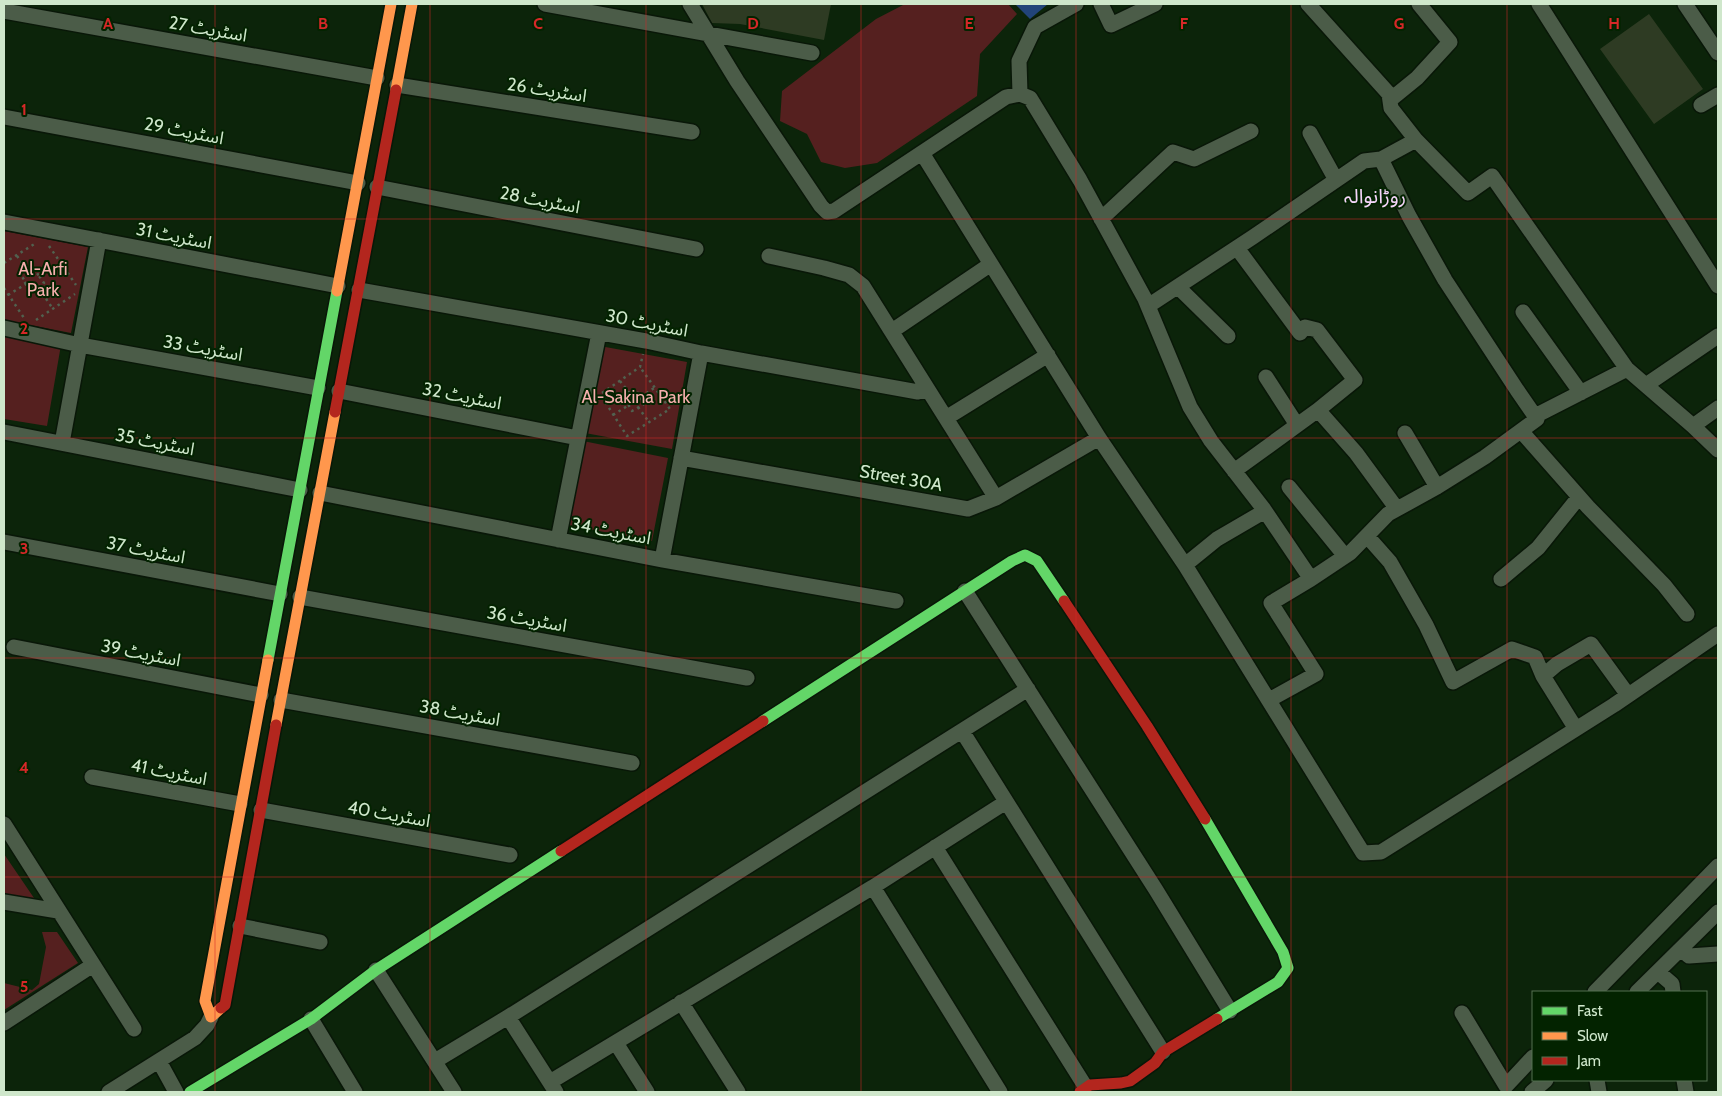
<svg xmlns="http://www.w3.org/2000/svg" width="1722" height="1096" viewBox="0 0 1722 1096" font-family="Cabin,'Noto Sans Arabic',sans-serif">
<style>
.green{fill:#55201f}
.water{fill:#224479}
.building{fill:#2e3b23}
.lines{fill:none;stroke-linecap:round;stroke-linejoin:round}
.street-casing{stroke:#091708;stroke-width:18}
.fast-casing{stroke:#091708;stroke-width:14}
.slow-casing{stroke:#091708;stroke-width:14}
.jam-casing{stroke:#091708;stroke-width:14}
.path{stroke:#51614f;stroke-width:2.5;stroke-dasharray:2.5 4;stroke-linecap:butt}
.street{stroke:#4b5c48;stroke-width:15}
.fast{stroke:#63d668;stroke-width:11}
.slow{stroke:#ff974d;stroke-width:11}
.jam{stroke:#b3261e;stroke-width:11}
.grid{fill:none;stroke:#d62828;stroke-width:1;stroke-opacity:0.55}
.labels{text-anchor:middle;stroke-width:4;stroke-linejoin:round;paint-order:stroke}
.street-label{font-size:18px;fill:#cfe7cb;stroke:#032300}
.park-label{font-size:18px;fill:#f7afad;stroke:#032300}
.quarter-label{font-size:20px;fill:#f5d5fa;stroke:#032300}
.grid-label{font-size:16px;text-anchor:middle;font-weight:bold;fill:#d62828;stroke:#032300;stroke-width:4;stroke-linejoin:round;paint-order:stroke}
</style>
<rect width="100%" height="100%" fill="#0c240a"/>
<path class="green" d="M 905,4 L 1008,4 L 1017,14 L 980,54 L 977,96 L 877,163 L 845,168 L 821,162 L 807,134 L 780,121 L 782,91 L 876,19 Z
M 4,231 L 88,247 L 71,333 L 4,320 Z
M 4,329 L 62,339 L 47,426 L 4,419 Z
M 600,346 L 687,362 L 672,449 L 585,433 Z
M 583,441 L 668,458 L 652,541 L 567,525 Z
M 4,854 L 34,898 L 21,901 L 4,895 Z
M 42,932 L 57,932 L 78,963 L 4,1010 L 4,983 L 32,990 L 39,984 L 46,947 Z"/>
<path class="water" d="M 1015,4 L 1048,4 L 1030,19 Z"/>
<path class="building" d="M 702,4 L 831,4 L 824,40 L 740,24 L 712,23 Z
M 1649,14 L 1703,89 L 1654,124 L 1600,49 Z"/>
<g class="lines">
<g class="street-casing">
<path id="street" d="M 545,4 L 812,53
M 690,4 L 737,81 L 821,206 L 827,212 L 834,211 L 1006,97 L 1020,94 L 1030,98 L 1080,180 L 1145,299 L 1190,407 L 1211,441 L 1263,508 L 1311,579 L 1350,553 L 1388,514 L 1437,487 L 1485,457 L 1537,419 L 1517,390 L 1445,280 L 1409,216 L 1381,159
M 1101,4 L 1111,25 L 1155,4
M 1539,4 L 1718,286
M 1685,4 L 1718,53
M 4,11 L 377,78
M 397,85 L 692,132
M 1020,94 L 1019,61 L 1035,27 L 1076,4
M 1390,100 L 1417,78 L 1450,42 L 1419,4
M 1701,105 L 1718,95
M 4,117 L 358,183
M 1310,133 L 1336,180
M 1416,140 L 1468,193 L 1492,176 L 1627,369
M 922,153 L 1099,438 L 1185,565 L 1217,539 L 1265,511
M 377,187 L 696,249
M 1101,219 L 1173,152 L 1194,159 L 1251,131
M 4,222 L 338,286
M 1237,248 L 1300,333 L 1305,327 L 1317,330 L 1355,380 L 1318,410
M 769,256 L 824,268 L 849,275 L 863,286 L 996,498
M 1178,287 L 1228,336
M 359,290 L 646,341 L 701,353 L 918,392 L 927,390
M 1148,306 L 1253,237 L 1364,161 L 1381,159 L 1416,140 L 1391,108 L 1389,94 L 1308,4
M 1523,312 L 1581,393
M 4,328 L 80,345 L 318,388
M 892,331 L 991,264
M 1266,377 L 1297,425
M 1646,385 L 1718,336
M 339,391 L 578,438
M 1535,416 L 1627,369 L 1693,426 L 1718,450
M 946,418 L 1048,355
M 1693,426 L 1718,408
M 1521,431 L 1588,507 L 1664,585 L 1687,614
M 4,432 L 300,490
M 1405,433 L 1437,487
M 62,443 L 99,240
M 681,458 L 968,509 L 996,498 L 1099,438
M 1234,471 L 1318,410 L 1356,453 L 1397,509
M 1289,487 L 1345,556
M 320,493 L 662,560 L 896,601
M 1367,536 L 1390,562 L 1426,625 L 1453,682 L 1512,649 L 1535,657 L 1543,676 L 1557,664 L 1591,644 L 1628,695
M 558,540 L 599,333
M 4,542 L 280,594
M 662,560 L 701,353
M 1185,565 L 1363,853 L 1381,852 L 1614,705 L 1718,634
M 1501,579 L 1538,548 L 1579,497
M 965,591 L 1156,890 L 1230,1011
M 300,597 L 747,678
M 14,647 L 261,695
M 1543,676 L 1576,729
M 281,700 L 632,763
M 1269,700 L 1316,674 L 1271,603 L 1311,579
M 962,731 L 1163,1052
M 92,777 L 240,804
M 261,810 L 510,855
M 4,824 L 134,1029
M 935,847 L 1085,1086
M 873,887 L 1000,1092
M 4,902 L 58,911
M 240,926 L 320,942
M 1681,949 L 1689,956 L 1718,954
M 376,970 L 454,1092
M 1658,972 L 1672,984 L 1673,992
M 1595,992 L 1718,866
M 1637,992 L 1718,912
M 681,1002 L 738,1092
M 1462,1013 L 1506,1086 L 1533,1057
M 508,1017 L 556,1092
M 311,1019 L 355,1092
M 4,1023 L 93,965
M 616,1043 L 647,1092
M 159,1061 L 176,1092
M 435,1061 L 508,1017 L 1028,689
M 1597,1080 L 1599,1092
M 1684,1080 L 1686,1092
M 550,1082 L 873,887 L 1006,802
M 109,1092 L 195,1038 L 207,1025 L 211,1017
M 1532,1092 L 1546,1080"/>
</g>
<g class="fast-casing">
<path id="fast" d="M 268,660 L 337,291
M 763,721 L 1012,561 L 1025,555 L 1037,561 L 1064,601
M 1205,819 L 1283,952 L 1288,968 L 1278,982 L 1217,1019
M 190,1092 L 311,1019 L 376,970 L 561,851"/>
</g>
<g class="slow-casing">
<path id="slow" d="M 396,90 L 412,4
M 337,291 L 391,4
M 276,725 L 335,412
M 221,1008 L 211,1017 L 205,1001 L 268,660"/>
</g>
<g class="jam-casing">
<path id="jam" d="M 335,412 L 396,90
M 1064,601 L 1147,726 L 1205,819
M 561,851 L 763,721
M 221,1008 L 225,1005 L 276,725
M 1080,1092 L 1090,1085 L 1121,1083 L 1130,1081 L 1155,1063 L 1163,1052 L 1217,1019"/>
</g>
<path class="path" d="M 49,246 L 76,285
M 17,256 L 30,274 L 35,270 L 39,276
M 4,263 L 36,243
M 26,284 L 22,279 L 30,274
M 38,287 L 44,283 L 39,276 L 61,263
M 4,288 L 24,318
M 8,295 L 26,284 L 31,291 L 38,287 L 53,309
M 36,320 L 75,294
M 620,381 L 631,395
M 637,392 L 644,404 L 632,411 L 625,399 Z
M 602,393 L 640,367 L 643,354
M 602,397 L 627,436 L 670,409 L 640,367
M 641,397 L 654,388
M 638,407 L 649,422
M 613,415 L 629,405"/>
<use href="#street" class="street"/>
<use href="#fast" class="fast"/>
<use href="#slow" class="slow"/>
<use href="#jam" class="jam"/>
</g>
<path class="grid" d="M 215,4 L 215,1092M 430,4 L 430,1092M 646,4 L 646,1092M 861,4 L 861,1092M 1076,4 L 1076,1092M 1291,4 L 1291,1092M 1507,4 L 1507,1092M 4,219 L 1718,219M 4,438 L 1718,438M 4,658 L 1718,658M 4,877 L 1718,877"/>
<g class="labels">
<g class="street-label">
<text transform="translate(208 29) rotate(10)" y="6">اسٹریٹ 27</text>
<text transform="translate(547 90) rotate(9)" y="6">اسٹریٹ 26</text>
<text transform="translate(184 131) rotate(11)" y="6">اسٹریٹ 29</text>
<text transform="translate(540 200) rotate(11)" y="6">اسٹریٹ 28</text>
<text transform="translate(174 236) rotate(11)" y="6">اسٹریٹ 31</text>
<text transform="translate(647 323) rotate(11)" y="6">اسٹریٹ 30</text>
<text transform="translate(203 348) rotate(10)" y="6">اسٹریٹ 33</text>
<text transform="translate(462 396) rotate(11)" y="6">اسٹریٹ 32</text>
<text transform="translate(155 442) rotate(11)" y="6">اسٹریٹ 35</text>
<text transform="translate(901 478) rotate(10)" y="6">Street 30A</text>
<text transform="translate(611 531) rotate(11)" y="6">اسٹریٹ 34</text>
<text transform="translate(146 550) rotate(11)" y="6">اسٹریٹ 37</text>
<text transform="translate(527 619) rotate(10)" y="6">اسٹریٹ 36</text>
<text transform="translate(141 653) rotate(11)" y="6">اسٹریٹ 39</text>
<text transform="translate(460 713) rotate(10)" y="6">اسٹریٹ 38</text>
<text transform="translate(169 772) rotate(11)" y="6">اسٹریٹ 41</text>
<text transform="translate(389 814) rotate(10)" y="6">اسٹریٹ 40</text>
</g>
<g class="park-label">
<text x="43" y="275">Al-Arfi<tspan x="43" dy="21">Park</tspan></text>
<text x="636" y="403">Al-Sakina Park</text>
</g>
<g class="quarter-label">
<text x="1375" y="203">روڑانوالہ</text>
</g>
</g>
<g class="grid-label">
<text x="108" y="29">A</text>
<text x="323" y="29">B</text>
<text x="538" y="29">C</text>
<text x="753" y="29">D</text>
<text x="969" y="29">E</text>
<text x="1184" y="29">F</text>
<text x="1399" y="29">G</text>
<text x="1614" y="29">H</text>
<text x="24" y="115">1</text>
<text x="24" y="334">2</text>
<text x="24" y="554">3</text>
<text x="24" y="773">4</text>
<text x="24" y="992">5</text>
</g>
<rect width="1722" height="1096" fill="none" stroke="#cfe7cb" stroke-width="10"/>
<rect x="1532" y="991" width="175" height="90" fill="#032300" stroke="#557151"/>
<rect x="1542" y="1007" width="25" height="8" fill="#63d668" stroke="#557151"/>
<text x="1577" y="1016" font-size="15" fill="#cfe7cb">Fast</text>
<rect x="1542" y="1032" width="25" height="8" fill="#ff974d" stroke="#557151"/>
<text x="1577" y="1041" font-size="15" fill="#cfe7cb">Slow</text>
<rect x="1542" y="1057" width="25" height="8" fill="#b3261e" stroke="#557151"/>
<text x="1577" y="1066" font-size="15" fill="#cfe7cb">Jam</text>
</svg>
